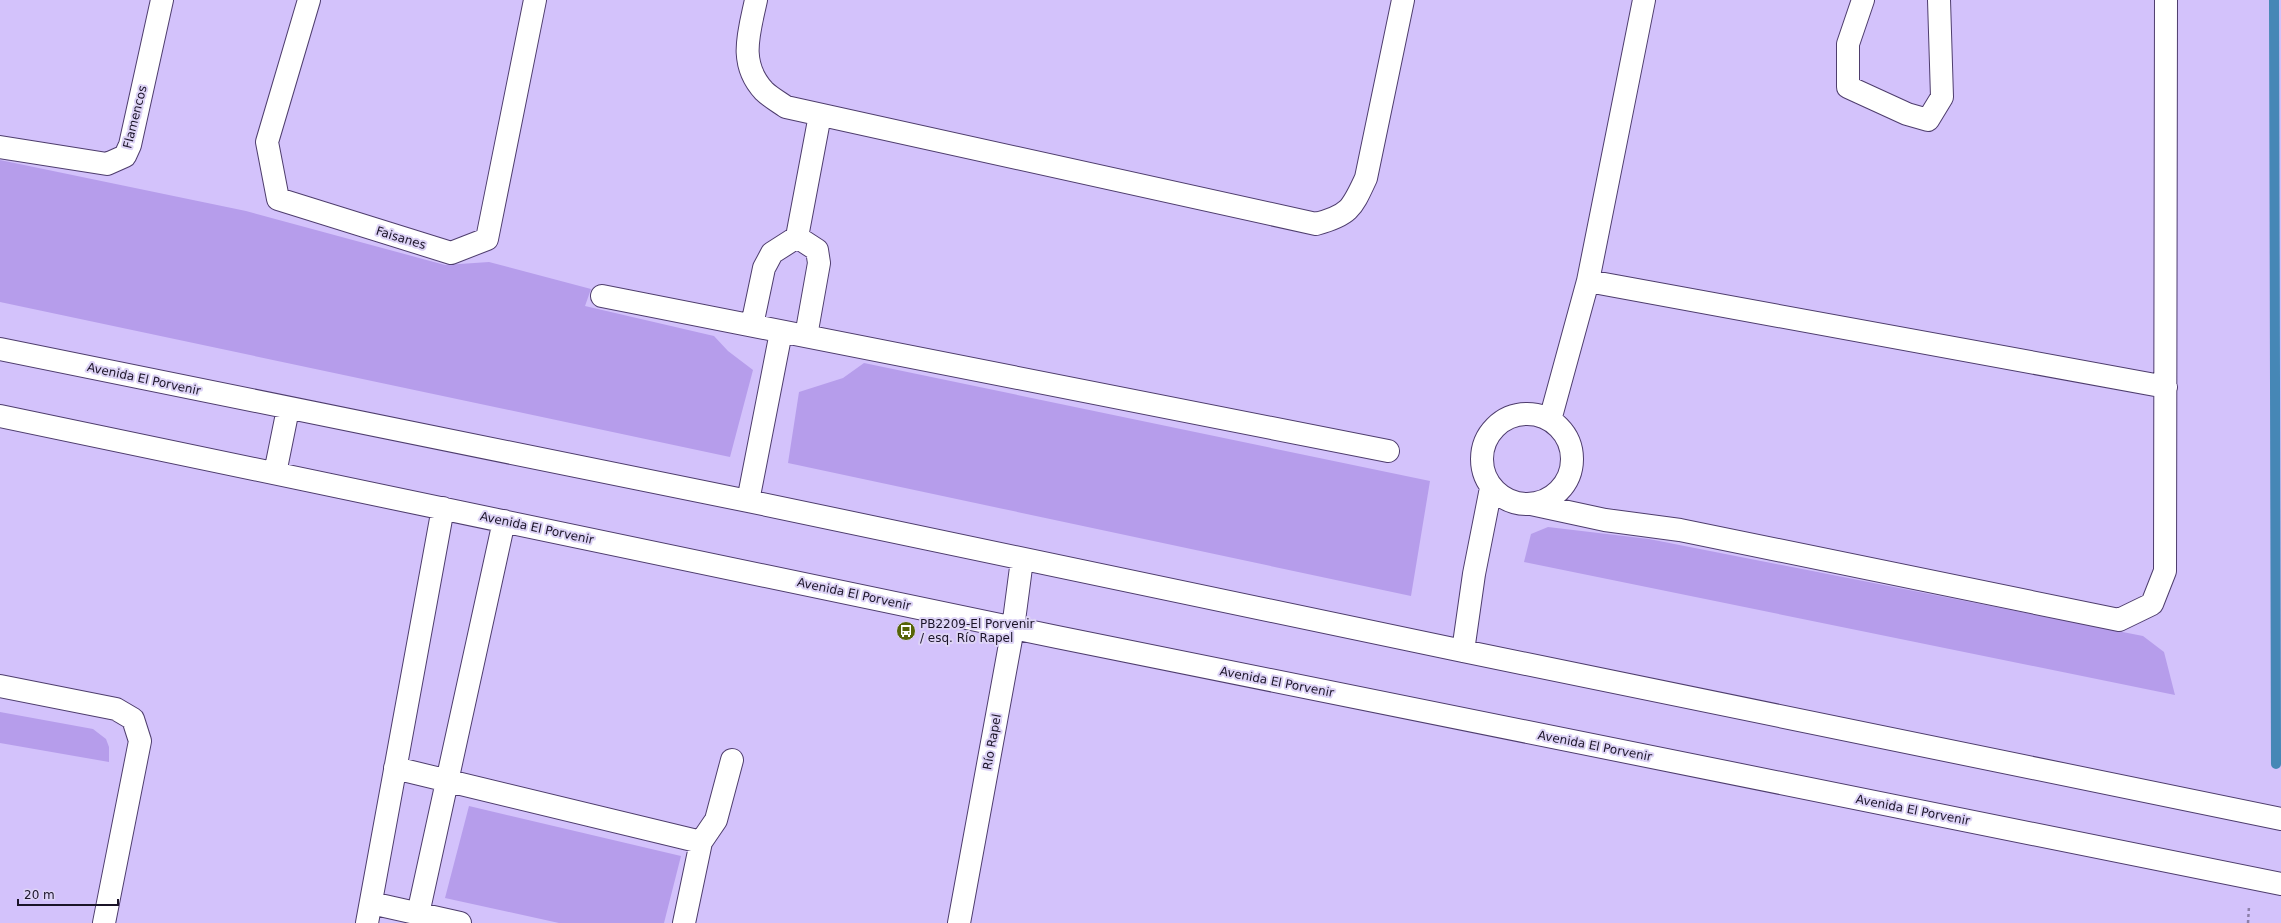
<svg xmlns="http://www.w3.org/2000/svg" width="2281" height="923" viewBox="0 0 2281 923" font-family="'DejaVu Sans',sans-serif">
<style>
.green{fill:#b69deb}
.lines{fill:none;stroke-linecap:round;stroke-linejoin:round}
.stream{stroke:#4687b6;stroke-width:10}
.minor-casing{stroke:#4e3d6d;stroke-width:24}
.path{stroke:#8c7fa9;stroke-width:2.5;stroke-dasharray:3 3;stroke-linecap:butt}
.minor{stroke:#fff;stroke-width:22}
.labels{text-anchor:middle;stroke-width:4;stroke-linejoin:round;paint-order:stroke}
.street-label{font-size:12px;fill:#1b1428;stroke:#ddd3f6}
.poi-label{font-size:12px;fill:#1b1428;stroke:#ddd3f6;text-anchor:start}
</style>
<rect width="100%" height="100%" fill="#d3c2fb"/>
<path class="green" d="M 0,160 L 246,211 L 445,265 L 489,262 L 591,289 L 585,306 L 714,336 L 728,351 L 753,370 L 730,457 L 0,302 Z
M 864,363 L 1430,481 L 1411,596 L 788,463 L 799,392 L 843,378 Z
M 1548,527 L 1649,539 L 2143,636 L 2164,652 L 2175,695 L 1524,562 L 1531,534 Z
M 0,712 L 93,729 L 106,739 L 109,747 L 109,762 L 0,743 Z
M 469,806 L 681,856 L 664,923 L 559,923 L 445,898 Z"/>
<g class="lines">
<path class="stream" d="M 2274,0 L 2276,764"/>
<g class="minor-casing">
<path id="minor" d="M 309,0 L 267,142 L 278,199 L 451,253 L 487,239 L 535,0
M 756,0 C 749,33 738,63 764,91 C 770,97 779,102 786,107 L 1316,224 C 1350,215 1352,208 1366,178 L 1403,0
M 1863,0 L 1848,44 L 1848,87 L 1907,114 L 1928,120 L 1942,97 L 1939,0
M 0,147 L 107,164 L 125,156 L 130,145 L 162,0
M 797,237 L 817,250 L 819,263 L 806,336
M 1588,281 L 2166,387
M 602,296 L 1388,451
M 752,325 L 764,268 L 772,253 L 797,237 L 820,115
M 0,349 L 748,501 L 1463,651 L 2281,819
M1482 459a45 45 0 1 1 90 0a45 45 0 1 1-90 0Z
M 0,416 L 1057,637 L 2281,884
M 1550,420 L 1588,281 L 1644,0
M 275,473 L 288,409
M 748,501 L 781,332
M 1531,504 L 1605,520 L 1680,530 L 2119,620 L 2152,604 L 2165,571 L 2166,0
M 1463,651 L 1474,574 L 1491,488
M 0,686 L 116,709 L 133,719 L 140,741 L 104,923
M 395,768 L 701,842
M 371,903 L 460,923
M 418,914 L 504,521
M 367,923 L 443,508
M 684,923 L 701,842 L 716,820 L 732,760
M 959,923 L 1013,628 L 1022,560"/>
</g>
<path class="path" d="M 2248,923 L 2249,906"/>
<use href="#minor" class="minor"/>
</g>
<defs>
<g id="bus-disc" transform="scale(1)"><circle r="9.5" fill="#566407" stroke="#ddd3f6"/><path d="M-5-6H5V4H4V6H2V4H-2V6H-4V4H-5ZM-3.5-4V0h7V-4ZM-3.5 1.2v1.5H-2V1.2ZM2 1.2v1.5H3.5V1.2Z" fill="#fff"/></g>
</defs>
<g fill-rule="evenodd">
<use href="#bus-disc" x="906" y="631"/>
</g>
<g class="labels">
<g class="street-label">
<text transform="translate(135 117) rotate(-76)" y="4">Flamencos</text>
<text transform="translate(401 238) rotate(17)" y="4">Faisanes</text>
<text transform="translate(144 379) rotate(12)" y="4">Avenida El Porvenir</text>
<text transform="translate(537 528) rotate(12)" y="4">Avenida El Porvenir</text>
<text transform="translate(854 594) rotate(12)" y="4">Avenida El Porvenir</text>
<text transform="translate(1277 682) rotate(11)" y="4">Avenida El Porvenir</text>
<text transform="translate(992 742) rotate(-80)" y="4">Río Rapel</text>
<text transform="translate(1595 746) rotate(11)" y="4">Avenida El Porvenir</text>
<text transform="translate(1913 810) rotate(11)" y="4">Avenida El Porvenir</text>
</g>
<g class="poi-label">
<text x="920" y="628">PB2209-El Porvenir<tspan x="920" dy="14">/ esq. Río Rapel</tspan></text>
</g>
</g>
<path d="M18 899v6h100v-6" fill="none" stroke="#1b1428" stroke-width="2"/>
<text x="24" y="899" font-size="12" fill="#1b1428" stroke="#ddd3f6" stroke-width="3" paint-order="stroke">20 m</text>
</svg>
